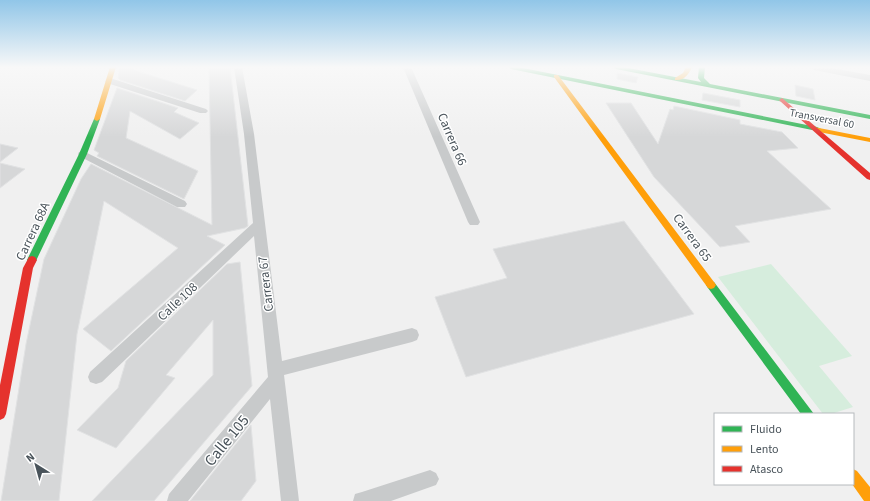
<svg xmlns="http://www.w3.org/2000/svg" width="870" height="501" viewBox="0 0 870 501" font-family="'Source Sans 3',sans-serif">
<style>
.green{fill:#d6eddd}
.building{fill:#d6d7d8;stroke:#e1e2e3}
.lines{fill:none;stroke-linecap:round;stroke-linejoin:round}
.street{fill:#c8cacb;fill-rule:evenodd}
.fast{fill:#30b455;fill-rule:evenodd}
.slow{fill:#ff9f0a;fill-rule:evenodd}
.jam{fill:#e5322d;fill-rule:evenodd}
.labels{text-anchor:middle;stroke-width:3;stroke-linejoin:round;paint-order:stroke}
.far-street-label{font-size:11px;fill:#49535a;stroke:#fff}
.street-label{font-size:13px;fill:#49535a;stroke:#fff}
.near-street-label{font-size:16px;fill:#49535a;stroke:#fff}
</style>
<rect width="100%" height="100%" fill="#f0f0f0"/>
<path class="green" d="M 771,264 L 852,356 L 819,366 L 853,407 L 831,414 L 823,414 L 718,277 Z"/>
<path class="building" d="M 120,67 L 124,67 L 197,90 L 185,101 L 120,80 L 118,78 Z
M 209,67 L 230,67 L 248,226 L 245,228 L 207,236 L 225,245 L 111,351 L 83,329 L 178,248 L 104,201 L 77,334 L 59,501 L 1,501 L 26,344 L 44,259 L 81,179 L 91,164 L 212,225 Z
M 617,73 L 638,77 L 636,83 L 617,79 Z
M 795,85 L 813,89 L 815,100 L 796,96 Z
M 117,88 L 178,108 L 174,112 L 199,123 L 180,139 L 130,111 L 126,138 L 198,171 L 184,199 L 97,156 L 99,153 L 94,150 Z
M 703,93 L 740,100 L 740,107 L 702,100 Z
M 606,103 L 631,103 L 658,144 L 670,109 L 673,110 L 674,106 L 740,120 L 740,124 L 782,132 L 798,148 L 767,151 L 831,209 L 735,226 L 750,242 L 720,247 L 654,177 Z
M 0,144 L 18,148 L 0,162 Z
M 0,163 L 25,169 L 0,188 Z
M 624,221 L 694,314 L 466,377 L 435,297 L 507,278 L 493,249 Z
M 240,262 L 252,386 L 154,501 L 92,501 L 213,375 L 213,320 L 166,375 L 175,378 L 116,448 L 77,430 L 118,388 L 126,361 L 227,264 Z
M 251,425 L 256,481 L 241,501 L 190,501 Z"/>
<g class="lines">
<path class="street" d="M 234,67 L 242,67 L 254,134 L 282,361 L 412,328 L 417,330 L 419,335 L 417,340 L 412,342 L 284,375 L 299,501 L 281,501 L 270,399 L 188,501 L 167,501 L 169,494 L 268,377 L 254,236 L 102,382 L 96,384 L 90,382 L 88,377 L 90,372 L 253,223 L 244,134 Z
M 403,67 L 411,67 L 480,222 L 478,225 L 470,225 L 468,222 Z
M 810,67 L 826,67 L 870,75 L 870,81 L 814,70 Z
M 110,78 L 206,109 L 208,111 L 206,113 L 200,113 L 107,83 L 105,81 Z
M 83,151 L 185,201 L 187,204 L 185,207 L 177,207 L 79,156 L 78,154 L 79,152 Z
M 430,470 L 436,473 L 439,479 L 436,485 L 391,501 L 353,501 L 355,494 L 362,492 Z"/>
<path class="fast" d="M 508,67 L 518,67 L 817,127 L 821,129 L 817,131 L 511,69 Z
M 613,67 L 623,67 L 701,82 L 698,78 L 699,67 L 705,67 L 704,78 L 710,84 L 870,115 L 870,119 L 616,69 Z
M 97,117 L 100,119 L 87,154 L 35,263 L 29,263 L 27,260 L 79,154 L 94,119 Z
M 711,281 L 714,282 L 814,414 L 801,414 L 708,288 L 706,285 L 708,282 Z"/>
<path class="slow" d="M 110,67 L 116,67 L 100,119 L 97,121 L 95,120 L 94,119 Z
M 686,67 L 692,67 C 689,74 684,81 675,80 L 675,78 L 683,73 Z
M 554,75 L 558,75 L 714,282 L 716,285 L 714,288 L 711,289 L 708,288 L 554,77 Z
M 814,127 L 870,138 L 870,142 L 814,131 Z
M 853,469 L 857,471 L 870,487 L 870,501 L 864,501 L 852,484 Z"/>
<path class="jam" d="M 782,98 L 870,173 L 870,180 L 867,179 L 780,101 L 779,100 Z
M 32,256 L 35,257 L 37,260 L 33,268 L 6,414 L 4,418 L 0,420 L 0,385 L 23,268 L 29,257 Z"/>
</g>
<linearGradient id="sky" x2="0" y2="1"><stop stop-color="#91c6e8"/><stop offset="0.49" stop-color="#f8f8f8"/><stop offset="1" stop-color="#f8f8f8" stop-opacity="0"/></linearGradient>
<rect width="870" height="137" fill="url(#sky)"/>
<g class="labels">
<g class="far-street-label">
<text transform="translate(822 118) rotate(11)" y="4">Transversal 60</text>
</g>
<g class="street-label">
<text transform="translate(453 139) rotate(67)" y="5">Carrera 66</text>
<text transform="translate(32 231) rotate(-65)" y="5">Carrera 68A</text>
<text transform="translate(693 237) rotate(54)" y="5">Carrera 65</text>
<text transform="translate(265 284) rotate(-97)" y="5">Carrera 67</text>
<text transform="translate(177 301) rotate(-43)" y="5">Calle 108</text>
</g>
<g class="near-street-label">
<text transform="translate(226 440) rotate(-51)" y="6">Calle 105</text>
</g>
</g>
<rect x="714" y="413" width="140" height="72" fill="#ffffff" stroke="#b6babd"/>
<rect x="722" y="426" width="20" height="6" fill="#30b455" stroke="#b6babd"/>
<text x="750" y="433" font-size="12" fill="#49535a">Fluido</text>
<rect x="722" y="446" width="20" height="6" fill="#ff9f0a" stroke="#b6babd"/>
<text x="750" y="453" font-size="12" fill="#49535a">Lento</text>
<rect x="722" y="466" width="20" height="6" fill="#e5322d" stroke="#b6babd"/>
<text x="750" y="473" font-size="12" fill="#49535a">Atasco</text>
<g transform="translate(36 465) rotate(323)" stroke="#ffffff" stroke-width="3" paint-order="stroke">
<path d="M0-3L7 15L0 10L-7 15Z" fill="#49535a"/>
<text y="-6" font-size="11" font-weight="bold" text-anchor="middle" fill="#49535a">N</text>
</g>
</svg>
